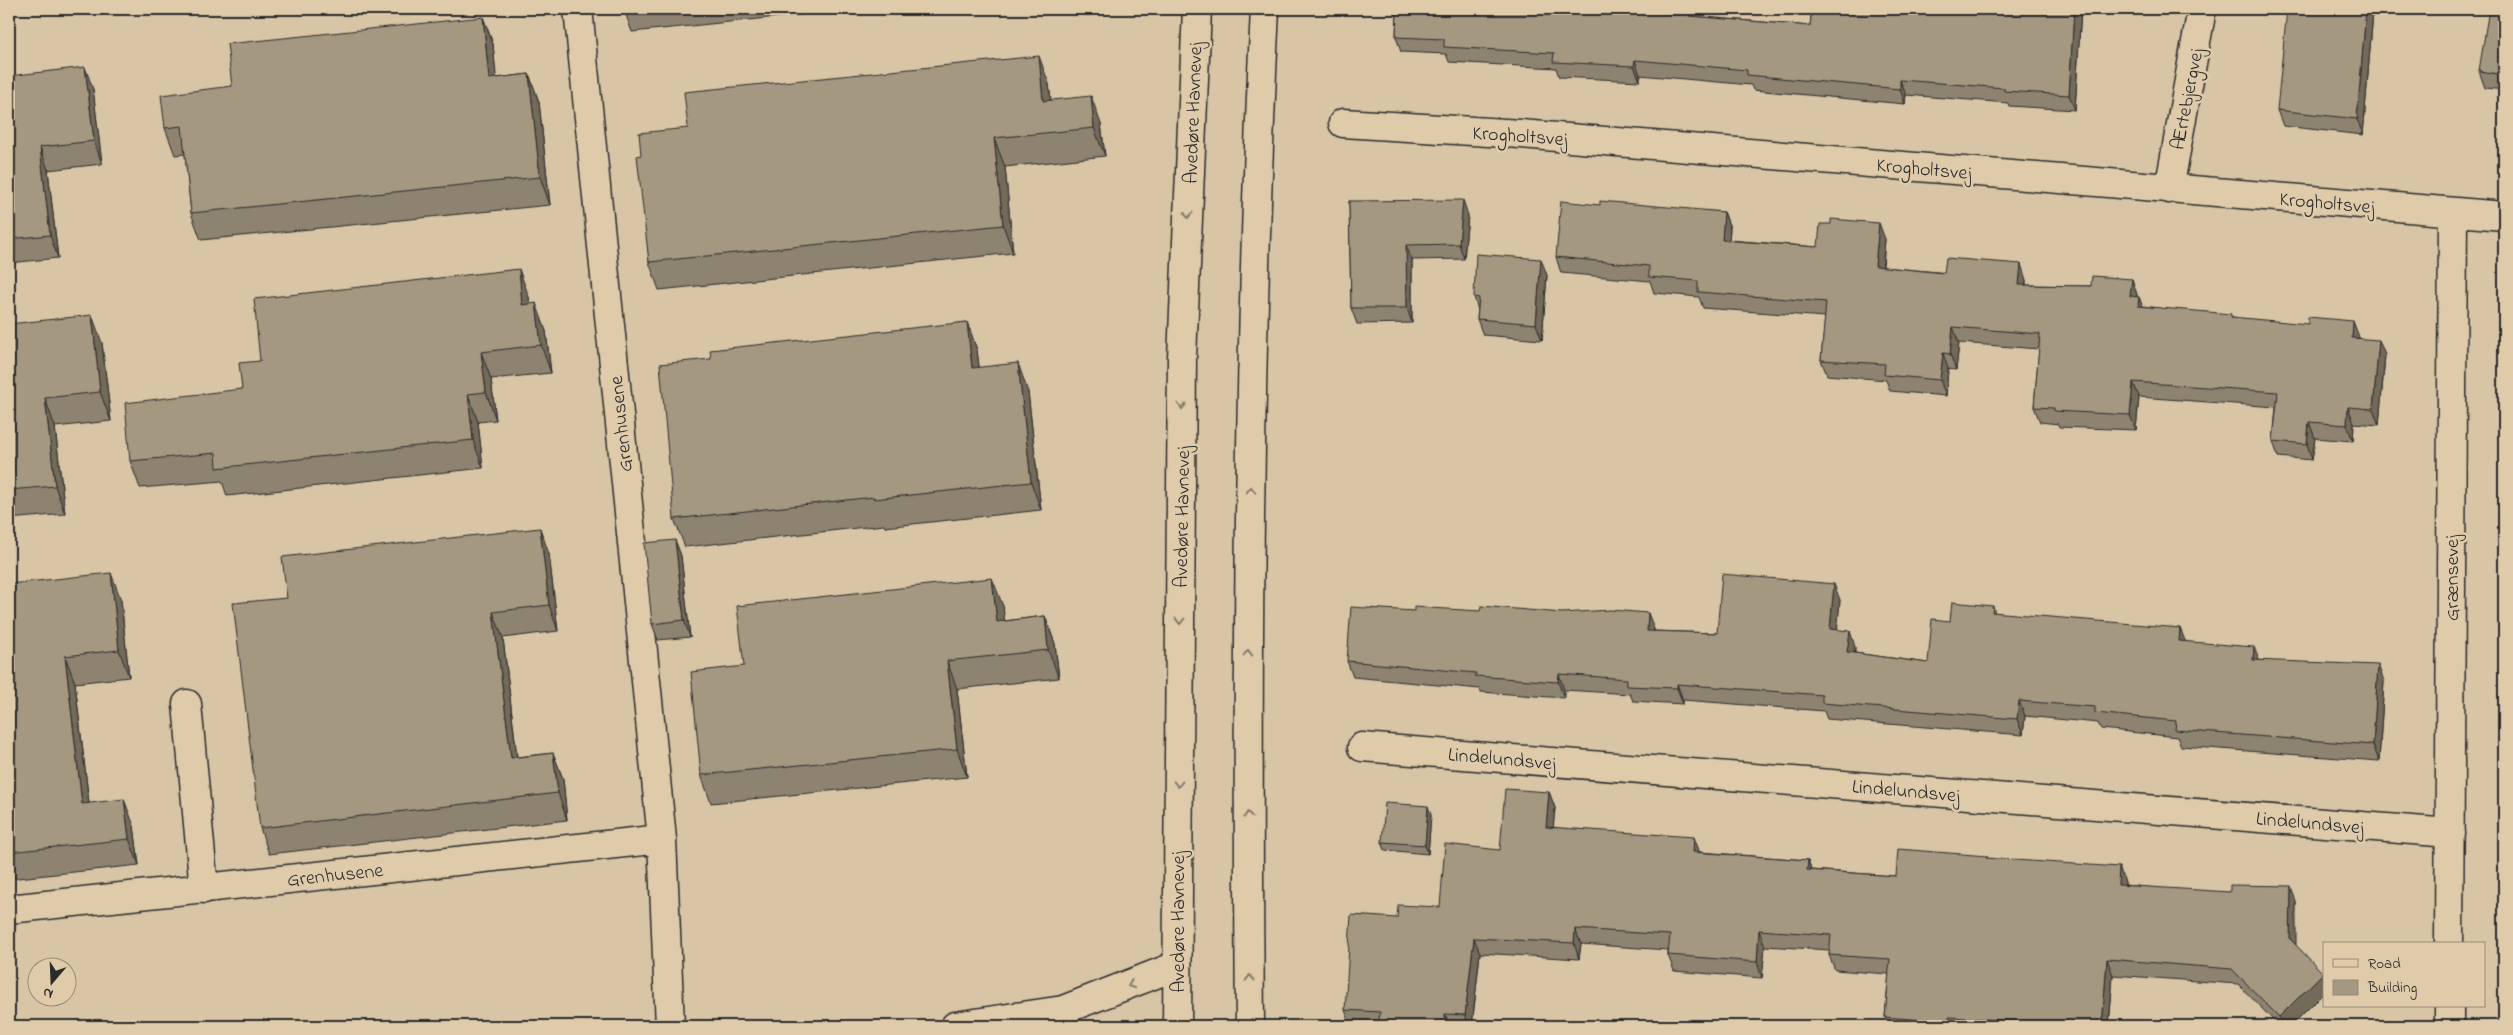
<svg xmlns="http://www.w3.org/2000/svg" width="2513" height="1035" viewBox="0 0 2513 1035" font-family="'Indie Flower',sans-serif">
<style>
.lines{fill:none;stroke-linecap:round;stroke-linejoin:round}
.minor-casing{stroke:#2b2b2b;stroke-width:31}
.minor{stroke:#dfcbaa;stroke-width:28}
.wall{fill:#8d836f;stroke:#2b2b2b}
.shaded-wall{fill:#736a5a;stroke:#2b2b2b}
.building{fill:#a49881;stroke:#2b2b2b}
.oneway{stroke:#857b6a}
.labels{text-anchor:middle;stroke-width:5;stroke-linejoin:round;paint-order:stroke}
.street-label{font-size:20px;fill:#2b2b2b;stroke:#dfcbaa}
</style>
<rect width="100%" height="100%" fill="#d8c5a5"/>
<filter id="ink" filterUnits="userSpaceOnUse"><feTurbulence type="fractalNoise" baseFrequency=".02" numOctaves="2"/><feDisplacementMap in="SourceGraphic" scale="10" xChannelSelector="R" yChannelSelector="G"/><feConvolveMatrix kernelMatrix="1 2 1 2 8 2 1 2 1" color-interpolation-filters="sRGB"/></filter>
<g filter="url(#ink)">
<g class="lines">
<g class="minor-casing">
<path id="minor" d="M 578,9 L 662,839 L 670,1026
M 1343,123 L 1521,134 L 2504,216
M 2169,189 L 2202,9
M 187,704 L 204,889
M 1362,747 L 2450,833
M 9,909 L 662,839
M 2449,944 L 2453,212
M 955,1026 L 1063,1010 L 1176,966
M 1177,1026 L 1182,358 L 1197,9
M 1250,1026 C 1247,687 1248,348 1265,9
M 2449,1026 L 2449,1006"/>
</g>
<use href="#minor" class="minor"/>
</g>
<path class="wall" d="M 624,9 L 856,9 L 632,32 Z
M 1397,9 L 1690,9 L 1693,16 L 1810,26 L 1812,9 L 2081,9 L 2075,110 L 2009,106 L 2008,103 L 1906,95 L 1905,104 L 1753,90 L 1751,85 L 1640,75 L 1640,81 L 1559,77 L 1556,68 L 1449,62 L 1446,54 L 1401,52 L 1396,37 Z
M 2504,9 L 2504,90 L 2485,88 L 2479,71 Z
M 2373,12 L 2363,135 L 2283,126 L 2277,110 Z
M 483,17 L 493,44 L 496,78 L 529,74 L 539,102 L 550,205 L 201,240 L 191,213 L 185,154 L 175,155 L 165,128 L 232,86 Z
M 9,76 L 93,89 L 102,164 L 48,170 L 58,258 L 9,263 Z
M 1049,84 L 1051,100 L 1101,124 L 1105,156 L 1005,167 L 1013,253 L 659,290 L 649,262 L 641,155 L 688,128 Z
M 1349,201 L 1468,215 L 1464,259 L 1412,260 L 1412,323 L 1357,324 L 1351,308 Z
M 1600,205 L 1724,212 L 1730,228 L 1729,240 L 1818,247 L 1885,239 L 1883,267 L 2026,280 L 2026,285 L 2091,286 L 2132,279 L 2137,295 L 2137,297 L 2139,297 L 2142,306 L 2233,317 L 2359,337 L 2359,338 L 2385,355 L 2379,425 L 2354,423 L 2353,441 L 2315,438 L 2312,460 L 2278,457 L 2273,441 L 2276,407 L 2139,397 L 2136,430 L 2059,427 L 2058,424 L 2040,422 L 2034,407 L 2039,349 L 1959,343 L 1956,370 L 1948,369 L 1946,396 L 1890,391 L 1886,380 L 1827,375 L 1821,360 L 1825,317 L 1703,308 L 1699,297 L 1654,293 L 1650,281 L 1561,273 L 1556,257 Z
M 1547,275 L 1542,340 L 1483,335 L 1477,319 L 1478,310 L 1474,297 Z
M 529,297 L 530,304 L 546,331 L 551,373 L 491,379 L 496,420 L 478,422 L 483,468 L 227,496 L 222,481 L 140,488 L 130,461 L 242,389 L 260,361 Z
M 967,322 L 977,350 L 979,367 L 1028,392 L 1041,510 L 885,527 L 884,525 L 685,547 L 674,519 L 711,359 Z
M 9,324 L 102,343 L 111,421 L 55,427 L 65,514 L 9,519 Z
M 675,540 L 681,556 L 690,637 L 658,640 L 652,624 Z
M 549,554 L 558,631 L 503,638 L 517,757 L 553,753 L 563,779 L 567,820 L 269,854 L 260,828 Z
M 9,584 L 121,600 L 129,677 L 75,683 L 89,803 L 134,826 L 139,865 L 9,879 Z
M 1840,600 L 1837,630 L 1855,647 L 1855,653 L 1928,663 L 1950,621 L 1993,606 L 1995,613 L 2185,641 L 2259,660 L 2384,681 L 2379,761 L 2181,746 L 2177,737 L 2101,729 L 2098,723 L 2025,716 L 2023,735 L 1827,719 L 1824,711 L 1683,700 L 1683,704 L 1633,701 L 1630,694 L 1564,690 L 1564,698 L 1481,692 L 1480,689 L 1353,677 L 1347,661 L 1654,629 L 1654,631 L 1717,633 Z
M 1003,606 L 1004,621 L 1045,616 L 1055,644 L 1059,678 L 957,689 L 967,777 L 711,803 L 701,775 L 744,666 Z
M 1549,792 L 1555,808 L 1553,827 L 1700,852 L 1808,860 L 1811,870 L 1896,876 L 1987,856 L 1987,858 L 2125,882 L 2125,885 L 2296,902 L 2291,1026 L 2279,1026 L 2238,984 L 2113,975 L 2109,1026 L 1889,1026 L 1885,1017 L 1889,974 L 1835,970 L 1829,955 L 1830,950 L 1765,946 L 1762,978 L 1674,971 L 1668,955 L 1668,950 L 1581,944 L 1579,959 L 1480,953 L 1472,1026 L 1351,1026 L 1345,1010 L 1397,918 L 1440,907 L 1500,850 Z
M 1431,815 L 1428,854 L 1385,850 L 1382,842 Z"/>
<path class="shaded-wall" d="M 1689,9 L 1690,9 L 1695,23 L 1689,16 Z
M 2074,9 L 2081,9 L 2075,110 L 2069,95 Z
M 2366,9 L 2372,9 L 2373,12 L 2363,135 L 2357,119 Z
M 483,17 L 493,44 L 499,106 L 489,79 Z
M 1039,56 L 1049,84 L 1054,129 L 1043,101 Z
M 1635,60 L 1640,75 L 1640,81 L 1634,66 Z
M 85,67 L 93,89 L 102,164 L 94,141 Z
M 529,74 L 539,102 L 550,205 L 540,177 Z
M 1900,80 L 1906,95 L 1905,104 L 1900,89 Z
M 1091,96 L 1101,124 L 1105,156 L 1094,128 Z
M 994,138 L 1005,167 L 1013,253 L 1003,225 Z
M 40,147 L 48,170 L 58,258 L 50,235 Z
M 1463,200 L 1468,215 L 1464,259 L 1459,244 Z
M 1724,212 L 1730,228 L 1728,256 L 1722,240 Z
M 1879,223 L 1885,239 L 1881,282 L 1875,266 Z
M 1406,245 L 1412,260 L 1412,323 L 1407,308 Z
M 1541,259 L 1547,275 L 1542,340 L 1536,324 Z
M 2021,264 L 2026,280 L 2025,301 L 2019,285 Z
M 519,269 L 529,297 L 533,332 L 522,305 Z
M 2132,279 L 2137,295 L 2136,312 L 2130,296 Z
M 2139,297 L 2145,313 L 2138,306 Z
M 536,303 L 546,331 L 551,373 L 541,345 Z
M 92,315 L 102,343 L 111,421 L 100,392 Z
M 2353,321 L 2359,337 L 2358,354 L 2352,338 Z
M 967,322 L 977,350 L 983,396 L 972,368 Z
M 1953,327 L 1959,343 L 1956,370 L 1950,354 Z
M 2379,340 L 2385,355 L 2379,425 L 2373,409 Z
M 481,352 L 491,379 L 496,420 L 486,392 Z
M 1943,353 L 1948,369 L 1946,396 L 1940,380 Z
M 1018,363 L 1028,392 L 1041,510 L 1031,482 Z
M 2133,382 L 2139,397 L 2136,430 L 2130,415 Z
M 468,394 L 478,422 L 483,468 L 473,440 Z
M 45,398 L 55,427 L 65,514 L 55,486 Z
M 2348,407 L 2354,423 L 2353,441 L 2347,425 Z
M 2309,422 L 2315,438 L 2312,460 L 2307,444 Z
M 540,528 L 549,554 L 558,631 L 549,605 Z
M 675,540 L 681,556 L 690,637 L 684,620 Z
M 111,573 L 121,600 L 129,677 L 119,650 Z
M 992,578 L 1003,606 L 1008,650 L 997,622 Z
M 1834,584 L 1840,600 L 1836,645 L 1830,629 Z
M 493,612 L 503,638 L 520,784 L 511,758 Z
M 1648,613 L 1654,629 L 1653,647 L 1647,631 Z
M 1045,616 L 1055,644 L 1059,678 L 1048,650 Z
M 2180,628 L 2186,643 L 2179,641 Z
M 1850,631 L 1855,647 L 1853,668 L 1847,652 Z
M 2254,647 L 2260,663 L 2253,660 Z
M 65,656 L 75,683 L 92,830 L 82,804 Z
M 947,661 L 957,689 L 967,777 L 957,749 Z
M 2378,665 L 2384,681 L 2379,761 L 2373,745 Z
M 1559,674 L 1564,690 L 1564,698 L 1558,682 Z
M 1677,684 L 1683,700 L 1683,704 L 1677,688 Z
M 2019,701 L 2025,716 L 2023,735 L 2017,719 Z
M 553,753 L 563,779 L 567,820 L 558,793 Z
M 1549,792 L 1555,808 L 1552,842 L 1546,827 Z
M 124,799 L 134,826 L 139,865 L 129,839 Z
M 1428,806 L 1431,815 L 1428,854 L 1425,845 Z
M 1694,837 L 1700,853 L 1693,852 Z
M 1808,860 L 1813,876 L 1807,870 Z
M 2119,867 L 2125,882 L 2124,901 L 2118,885 Z
M 2291,886 L 2296,902 L 2296,955 L 2290,939 Z
M 1575,929 L 1581,944 L 1579,959 L 1574,943 Z
M 1759,930 L 1765,946 L 1762,978 L 1757,962 Z
M 1474,938 L 1480,953 L 1472,1026 L 1469,1026 L 1465,1015 Z
M 2107,959 L 2113,975 L 2109,1026 L 2102,1026 Z
M 2323,973 L 2324,976 L 2324,993 L 2291,1026 L 2283,1026 L 2279,1017 Z
M 1445,1014 L 1450,1026 L 1445,1026 Z
M 1949,1017 L 1953,1026 L 1951,1026 L 1949,1022 Z"/>
<path class="building" d="M 1397,9 L 1689,9 L 1689,16 L 1810,26 L 1812,9 L 2074,9 L 2069,95 L 2004,91 L 2004,88 L 1900,80 L 1900,89 L 1747,75 L 1747,70 L 1635,60 L 1634,66 L 1553,62 L 1554,53 L 1444,47 L 1444,39 L 1396,37 Z
M 2287,9 L 2366,9 L 2357,119 L 2277,110 Z
M 2489,9 L 2504,9 L 2504,75 L 2479,71 Z
M 483,17 L 489,79 L 529,74 L 540,177 L 191,213 L 182,126 L 165,128 L 161,95 L 232,86 L 227,44 Z
M 1039,56 L 1043,101 L 1091,96 L 1094,128 L 994,138 L 1003,225 L 649,262 L 637,156 L 641,155 L 639,133 L 688,128 L 684,92 Z
M 85,67 L 94,141 L 40,147 L 50,235 L 9,239 L 9,76 Z
M 1463,200 L 1459,244 L 1406,245 L 1407,308 L 1351,308 L 1349,201 Z
M 1561,201 L 1600,205 L 1600,201 L 1724,212 L 1722,240 L 1818,247 L 1820,224 L 1831,224 L 1831,219 L 1879,223 L 1875,266 L 1944,273 L 1946,258 L 2021,264 L 2019,285 L 2091,286 L 2092,276 L 2132,279 L 2130,296 L 2139,297 L 2138,306 L 2231,314 L 2231,317 L 2308,324 L 2308,317 L 2353,321 L 2352,338 L 2379,340 L 2373,409 L 2348,407 L 2347,425 L 2309,422 L 2307,444 L 2273,441 L 2278,392 L 2133,382 L 2130,415 L 2054,411 L 2054,408 L 2034,407 L 2040,334 L 1953,327 L 1950,354 L 1943,353 L 1940,380 L 1884,375 L 1885,364 L 1821,360 L 1826,302 L 1698,292 L 1698,281 L 1649,277 L 1649,266 L 1556,257 Z
M 1476,254 L 1541,259 L 1536,324 L 1477,319 L 1479,298 L 1474,297 Z
M 519,269 L 522,305 L 536,303 L 541,345 L 481,352 L 486,392 L 468,394 L 473,440 L 217,468 L 216,453 L 130,461 L 125,403 L 242,389 L 239,363 L 260,361 L 254,299 Z
M 92,315 L 100,392 L 45,398 L 55,486 L 9,490 L 9,324 Z
M 967,322 L 972,368 L 1018,363 L 1031,482 L 874,499 L 874,497 L 674,519 L 660,364 L 711,359 L 710,350 Z
M 540,528 L 549,605 L 493,612 L 511,758 L 553,753 L 558,793 L 260,828 L 233,603 L 287,598 L 282,557 Z
M 675,540 L 684,620 L 652,624 L 644,543 Z
M 111,573 L 119,650 L 65,656 L 82,804 L 124,799 L 129,839 L 9,852 L 9,584 Z
M 1722,574 L 1834,584 L 1830,629 L 1850,631 L 1847,652 L 1928,663 L 1932,619 L 1950,621 L 1952,602 L 1993,606 L 1992,612 L 2180,628 L 2179,641 L 2254,647 L 2253,660 L 2378,665 L 2373,745 L 2175,730 L 2176,721 L 2095,713 L 2095,707 L 2019,701 L 2017,719 L 1822,703 L 1822,695 L 1677,684 L 1677,688 L 1627,686 L 1627,679 L 1559,674 L 1558,682 L 1475,676 L 1476,673 L 1347,661 L 1351,607 L 1414,611 L 1414,607 L 1480,611 L 1481,606 L 1562,613 L 1611,610 L 1648,613 L 1647,631 L 1717,633 Z
M 992,578 L 997,622 L 1045,616 L 1048,650 L 947,661 L 957,749 L 701,775 L 691,672 L 744,666 L 737,606 Z
M 1505,789 L 1549,792 L 1546,827 L 1694,837 L 1693,852 L 1808,860 L 1807,870 L 1896,876 L 1898,849 L 1987,856 L 1986,858 L 2119,867 L 2118,885 L 2230,892 L 2230,885 L 2291,886 L 2290,939 L 2323,973 L 2279,1017 L 2232,969 L 2107,959 L 2102,1026 L 1949,1017 L 1949,1022 L 1885,1017 L 1890,959 L 1829,955 L 1831,935 L 1759,930 L 1757,962 L 1668,955 L 1670,935 L 1575,929 L 1574,943 L 1474,938 L 1465,1015 L 1445,1014 L 1445,1026 L 1378,1026 L 1380,1012 L 1345,1010 L 1351,915 L 1397,918 L 1398,905 L 1440,907 L 1445,844 L 1500,850 Z
M 1385,803 L 1428,806 L 1425,845 L 1382,842 Z"/>
<defs><path id="oneway-chevron" d="M-2-3.5L2.5 0L-2 3.5" fill="none" stroke-width="1.6" stroke-linecap="round" stroke-linejoin="round" transform="scale(1.25)"/></defs>
<g class="oneway">
<use href="#oneway-chevron" transform="translate(1188 215) rotate(92)"/>
<use href="#oneway-chevron" transform="translate(1182 406) rotate(91)"/>
<use href="#oneway-chevron" transform="translate(1251 490) rotate(-89)"/>
<use href="#oneway-chevron" transform="translate(1180 621) rotate(91)"/>
<use href="#oneway-chevron" transform="translate(1248 653) rotate(-89)"/>
<use href="#oneway-chevron" transform="translate(1178 784) rotate(91)"/>
<use href="#oneway-chevron" transform="translate(1248 815) rotate(-91)"/>
<use href="#oneway-chevron" transform="translate(1250 978) rotate(-91)"/>
<use href="#oneway-chevron" transform="translate(1131 985) rotate(158)"/>
</g>
</g>
<g class="labels">
<g class="street-label">
<text transform="translate(2186 99) rotate(-79)" y="7">Ærtebjergvej</text>
<text transform="translate(1192 113) rotate(-88)" y="7">Avedøre Havnevej</text>
<text transform="translate(1520 135) rotate(4)" y="7">Krogholtsvej</text>
<text transform="translate(1924 168) rotate(5)" y="7">Krogholtsvej</text>
<text transform="translate(2327 202) rotate(5)" y="7">Krogholtsvej</text>
<text transform="translate(620 424) rotate(-96)" y="7">Grenhusene</text>
<text transform="translate(1181 517) rotate(-89)" y="7">Avedøre Havnevej</text>
<text transform="translate(2451 578) rotate(-90)" y="7">Grænsevej</text>
<text transform="translate(1502 758) rotate(5)" y="7">Lindelundsvej</text>
<text transform="translate(1906 790) rotate(5)" y="7">Lindelundsvej</text>
<text transform="translate(2310 822) rotate(5)" y="7">Lindelundsvej</text>
<text transform="translate(335 874) rotate(-6)" y="7">Grenhusene</text>
<text transform="translate(1177 922) rotate(-90)" y="7">Avedøre Havnevej</text>
</g>
</g>
<rect width="2513" height="1035" fill="none" stroke="#dfcbaa" stroke-width="30"/>
<rect x="15" y="15" width="2483" height="1005" fill="none" stroke="#2b2b2b" stroke-width="2" filter="url(#ink)"/>
<rect x="2323" y="942" width="162" height="65" fill="#dfcbaa" stroke="#978b77"/>
<rect x="2333" y="959" width="25" height="8" fill="#dfcbaa" stroke="#978b77"/>
<text x="2368" y="968" font-size="15" fill="#2b2b2b">Road</text>
<rect x="2333" y="980" width="25" height="15" fill="#a49881" stroke="#978b77"/>
<text x="2368" y="992" font-size="15" fill="#2b2b2b">Building</text>
<g transform="translate(52 982) rotate(199)"><circle r="24" fill="#dfcbaa" stroke="#978b77"/>
<path d="M0-4L9 19L0 12L-9 19Z" fill="#2b2b2b"/>
<text y="-8" font-size="14" font-weight="bold" text-anchor="middle" fill="#2b2b2b">N</text>
</g>
</svg>
